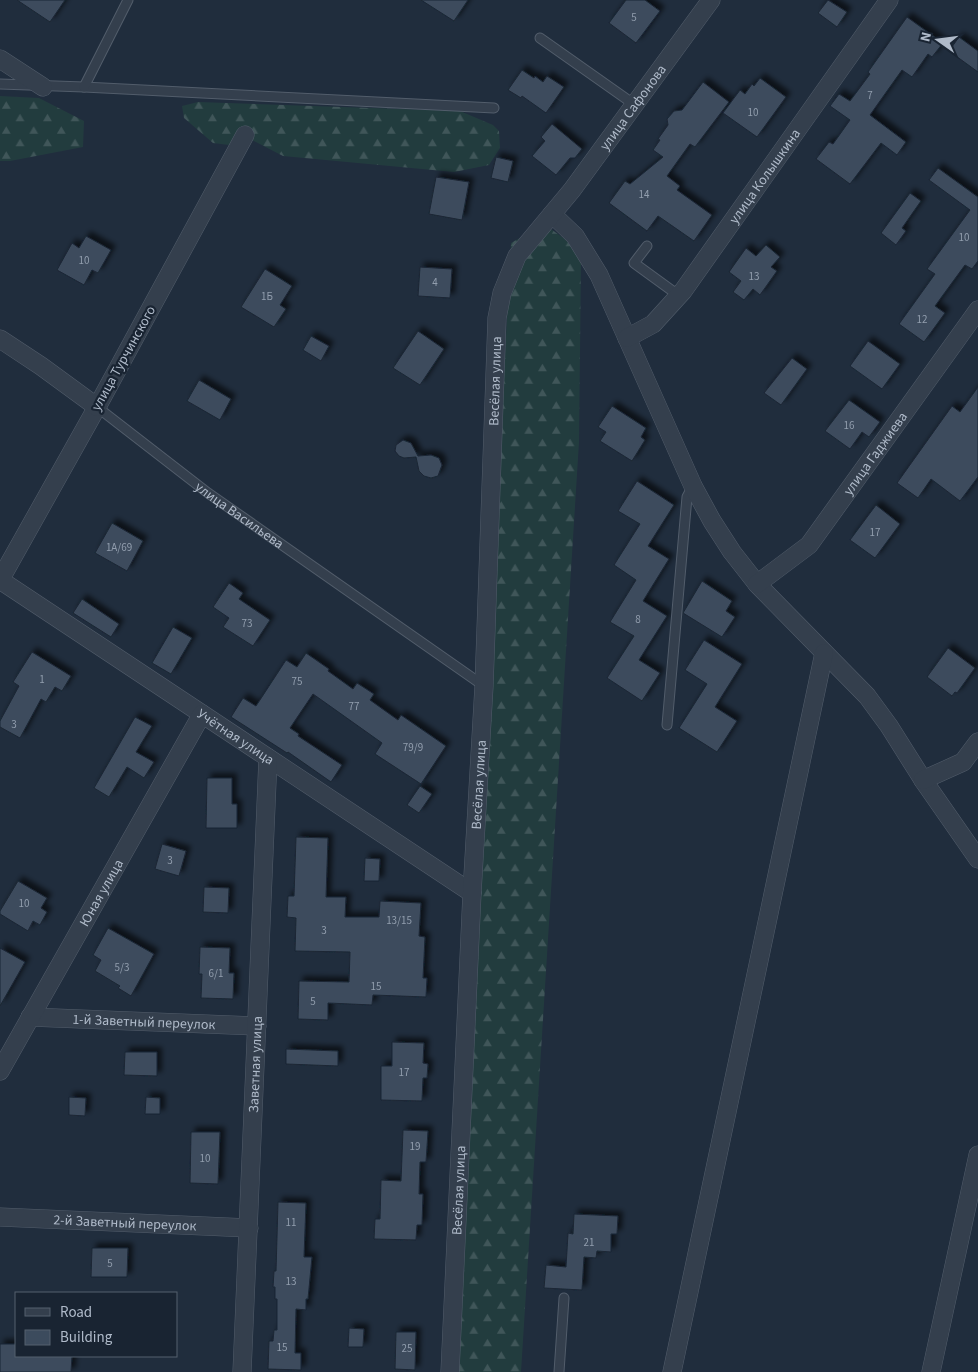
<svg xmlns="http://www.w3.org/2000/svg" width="978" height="1372" viewBox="0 0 978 1372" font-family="'Source Sans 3',sans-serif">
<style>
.forest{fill:url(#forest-firs)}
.building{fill:#3c4b5d;stroke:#1b2634;filter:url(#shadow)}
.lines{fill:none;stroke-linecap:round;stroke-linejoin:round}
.lane-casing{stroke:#525d6b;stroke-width:11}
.street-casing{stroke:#525d6b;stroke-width:19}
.lane{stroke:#343f4d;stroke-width:9}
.street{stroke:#343f4d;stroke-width:18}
.labels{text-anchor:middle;stroke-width:4.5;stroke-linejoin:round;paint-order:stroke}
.number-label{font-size:11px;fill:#929eae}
.street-label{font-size:14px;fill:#afbac9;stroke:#192432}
</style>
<defs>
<pattern id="forest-firs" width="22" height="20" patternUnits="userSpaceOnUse" patternTransform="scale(1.25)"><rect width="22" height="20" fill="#223c3e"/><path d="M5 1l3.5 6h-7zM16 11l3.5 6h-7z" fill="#405659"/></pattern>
<filter id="shadow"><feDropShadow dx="4.5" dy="-4.5" stdDeviation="2.5" flood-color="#0009"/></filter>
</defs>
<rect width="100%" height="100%" fill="#202d3d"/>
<path class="forest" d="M 0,96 L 39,98 L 84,121 L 83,147 L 10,161 L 0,161 Z
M 198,102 L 460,111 L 493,125 L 499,131 L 500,148 L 489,165 L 454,172 L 283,156 L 250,139 L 229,145 L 213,143 L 184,118 L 182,106 Z
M 544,224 L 566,240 L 581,260 L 579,442 L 521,1372 L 451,1372 L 511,243 Z"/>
<path class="building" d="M 17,0 L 65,0 L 50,22 Z
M 421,0 L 468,0 L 454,21 Z
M 626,0 L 645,0 L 660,11 L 636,43 L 609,23 Z
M 828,0 L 847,12 L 837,27 L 818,13 Z
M 907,17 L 943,43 L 932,57 L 928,54 L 912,77 L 902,70 L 870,115 L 906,142 L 897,155 L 881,143 L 850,184 L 816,159 L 829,142 L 833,144 L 850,120 L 830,106 L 839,94 L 850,101 L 870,74 L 868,72 Z
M 959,37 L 978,51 L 978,72 L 949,51 Z
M 522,70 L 534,78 L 535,76 L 543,82 L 547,76 L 564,87 L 546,113 L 522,96 L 521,98 L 508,90 Z
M 760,78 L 786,97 L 757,137 L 723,113 L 740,90 L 745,94 L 752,84 L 754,86 Z
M 703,82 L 729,102 L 695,147 L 690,144 L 667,176 L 680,186 L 677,190 L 712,215 L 694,241 L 658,216 L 647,231 L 609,203 L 625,181 L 630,184 L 663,157 L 653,150 L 660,140 L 658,139 L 668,125 L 667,119 L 674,111 L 682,110 Z
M 552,124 L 582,149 L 575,158 L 570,158 L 556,175 L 532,156 L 545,141 L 541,137 Z
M 496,157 L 513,161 L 508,182 L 491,178 Z
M 938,168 L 978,197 L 978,261 L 972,269 L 965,265 L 935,306 L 945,313 L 924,342 L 899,324 L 935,274 L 927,269 L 970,210 L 929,180 Z
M 436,177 L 469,182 L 462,220 L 429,214 Z
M 910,193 L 921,201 L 902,228 L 906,231 L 896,245 L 881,233 Z
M 86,236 L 111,250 L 98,273 L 92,270 L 84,285 L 57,270 L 72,243 L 79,248 Z
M 766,245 L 780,257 L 771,267 L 777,271 L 760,295 L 753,289 L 744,300 L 733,292 L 741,281 L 729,272 L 746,248 L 756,256 Z
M 420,267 L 452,269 L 450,298 L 418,296 Z
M 265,269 L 292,286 L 280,305 L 286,309 L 274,327 L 241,307 Z
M 418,331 L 444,349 L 420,385 L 393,368 Z
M 311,336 L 329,346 L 321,361 L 303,350 Z
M 868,341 L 900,364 L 882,389 L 850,366 Z
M 792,358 L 807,369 L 781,405 L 764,393 Z
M 199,380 L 231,399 L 220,420 L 187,401 Z
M 978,387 L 978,477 L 960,501 L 931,479 L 918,498 L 897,483 L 952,406 L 960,412 Z
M 849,400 L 880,422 L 869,437 L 862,432 L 850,449 L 825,431 Z
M 612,406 L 646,428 L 641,437 L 645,440 L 632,461 L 600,441 L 606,432 L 598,427 Z
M 403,440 L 411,443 L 418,456 L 431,455 L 439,458 L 442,465 L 438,476 L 431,478 L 424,476 L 419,471 L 416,457 L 404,458 L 399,456 L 395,451 L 396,445 Z
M 637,481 L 674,505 L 648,546 L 669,559 L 643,601 L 667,616 L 639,660 L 660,673 L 642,701 L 607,678 L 634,636 L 610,622 L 636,580 L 614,565 L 640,524 L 618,511 Z
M 876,505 L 900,524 L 875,558 L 850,540 Z
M 112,523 L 143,541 L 127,571 L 95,553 Z
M 702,581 L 732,601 L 726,611 L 735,617 L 722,637 L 683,613 Z
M 229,583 L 243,593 L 239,599 L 270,620 L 253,646 L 223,627 L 229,618 L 213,607 Z
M 82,599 L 119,624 L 111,637 L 73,613 Z
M 173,627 L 192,638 L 171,674 L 152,663 Z
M 704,640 L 742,664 L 715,707 L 737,721 L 717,752 L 679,728 L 707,684 L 685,670 Z
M 948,648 L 975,668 L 957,693 L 955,692 L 952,696 L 927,677 Z
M 32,652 L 71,676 L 62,691 L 55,687 L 46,702 L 41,699 L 20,738 L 0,727 L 0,721 L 19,686 L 13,682 Z
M 306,653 L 329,669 L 328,671 L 353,689 L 357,683 L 374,694 L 370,700 L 398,720 L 401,715 L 446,746 L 421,784 L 375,754 L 382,743 L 313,694 L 290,728 L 299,734 L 298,736 L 342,765 L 331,782 L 288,752 L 287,753 L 231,717 L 243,698 L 256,706 L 286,660 L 297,667 Z
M 135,717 L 152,726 L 136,752 L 154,762 L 144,778 L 127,767 L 109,797 L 94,788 Z
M 207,778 L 232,778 L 232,804 L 237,804 L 237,828 L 206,828 Z
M 420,786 L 432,794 L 419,813 L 407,805 Z
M 296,837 L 328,838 L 326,897 L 346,897 L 345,917 L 379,917 L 380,901 L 421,903 L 419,936 L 425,937 L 423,978 L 427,978 L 426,997 L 373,995 L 372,1005 L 328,1003 L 328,1020 L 298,1019 L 299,981 L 349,982 L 350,952 L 295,951 L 296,918 L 287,917 L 288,896 L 294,896 Z
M 162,844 L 186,851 L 179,876 L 155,869 Z
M 365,858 L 380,859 L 379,881 L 364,881 Z
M 18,881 L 47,898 L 41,908 L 47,912 L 40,925 L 33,921 L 28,931 L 0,914 L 0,911 Z
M 204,887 L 229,888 L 228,913 L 203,912 Z
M 108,928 L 154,954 L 131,996 L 118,988 L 120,986 L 95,971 L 101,960 L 93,955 Z
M 200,947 L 230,948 L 229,973 L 234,973 L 233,999 L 201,998 L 202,974 L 199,974 Z
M 0,948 L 25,962 L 0,1006 Z
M 392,1042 L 424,1043 L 423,1063 L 428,1064 L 427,1078 L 423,1078 L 422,1101 L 381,1100 L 381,1066 L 392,1066 Z
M 286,1049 L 338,1051 L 338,1066 L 286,1064 Z
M 125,1052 L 157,1052 L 157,1076 L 124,1075 Z
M 69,1097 L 86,1098 L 85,1116 L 69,1115 Z
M 146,1097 L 160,1098 L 160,1114 L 145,1114 Z
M 403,1130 L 428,1131 L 426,1162 L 420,1162 L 419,1194 L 423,1194 L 422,1225 L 417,1225 L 416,1240 L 374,1239 L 375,1219 L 380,1219 L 381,1180 L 401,1181 Z
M 191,1132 L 220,1132 L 218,1184 L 190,1183 Z
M 278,1202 L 306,1203 L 304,1257 L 312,1257 L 308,1299 L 306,1299 L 306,1310 L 296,1309 L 295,1353 L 301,1353 L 301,1370 L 268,1369 L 269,1341 L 273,1341 L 274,1330 L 277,1330 L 277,1299 L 275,1299 L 275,1287 L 273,1287 L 274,1271 L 276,1271 Z
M 574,1214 L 618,1216 L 617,1234 L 611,1234 L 611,1252 L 597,1251 L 596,1258 L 584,1257 L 582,1290 L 544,1288 L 546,1265 L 566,1267 L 568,1233 L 573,1234 Z
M 92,1248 L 128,1248 L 127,1277 L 91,1277 Z
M 349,1328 L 364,1329 L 363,1347 L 348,1347 Z
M 396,1332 L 416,1332 L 415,1370 L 395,1369 Z
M 0,1344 L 16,1344 L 16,1356 L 72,1356 L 71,1372 L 0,1372 Z"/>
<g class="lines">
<g class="lane-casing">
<g id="lane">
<path d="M 540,38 L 635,105"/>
<path d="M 0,84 L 84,87 L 494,108"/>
<path d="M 84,87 L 128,0"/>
<path d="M 647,246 L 634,263 L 678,295"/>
<path id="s1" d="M 97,407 L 208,493 L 484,686"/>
<path d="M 667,725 L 687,497 L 693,486"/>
<path d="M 559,1372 L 564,1298"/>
</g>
</g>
<g class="street-casing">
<g id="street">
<path d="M 0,59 L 43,87"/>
<path id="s2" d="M 245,135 L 97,407 L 0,580 L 472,893"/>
<path d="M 552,214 L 575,236 L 599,275 L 693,486 L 712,521 L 732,552 L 757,584 L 867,696 L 889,726 L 923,780 L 978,859"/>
<path id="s3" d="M 627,338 L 653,324 L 683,291 L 889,0"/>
<path d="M 0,339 L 41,366 L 97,407"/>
<path id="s4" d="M 757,584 L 809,545 L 978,310"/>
<path d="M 923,780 L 963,762 L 978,742"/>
<path id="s5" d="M 30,1017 L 257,1026"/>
<path id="s6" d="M 0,1071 L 202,714"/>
<path id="s7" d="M 0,1217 L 249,1228"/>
<path id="s8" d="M 242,1372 L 268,758"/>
<path id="s9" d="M 450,1372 L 472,893 L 484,686 L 497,318 L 502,293 L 517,256 L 572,190 L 711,0"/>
<path d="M 672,1372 L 824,653"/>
<path d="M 931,1372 L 978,1155"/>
</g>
</g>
<use href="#lane" class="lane"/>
<use href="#street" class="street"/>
</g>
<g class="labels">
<g class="number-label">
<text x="634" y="21">5</text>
<text x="870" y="99">7</text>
<text x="753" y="116">10</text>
<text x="644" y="198">14</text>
<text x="964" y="241">10</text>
<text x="84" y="264">10</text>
<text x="754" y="280">13</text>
<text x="435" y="286">4</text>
<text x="267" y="300">1Б</text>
<text x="922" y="323">12</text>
<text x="849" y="429">16</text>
<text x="875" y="536">17</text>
<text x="119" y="551">1А/69</text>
<text x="638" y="623">8</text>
<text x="247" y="627">73</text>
<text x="42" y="683">1</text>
<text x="297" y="685">75</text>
<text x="354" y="710">77</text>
<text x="14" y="728">3</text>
<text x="413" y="751">79/9</text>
<text x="170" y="864">3</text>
<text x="24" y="907">10</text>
<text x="399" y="924">13/15</text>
<text x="324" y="934">3</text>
<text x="122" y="971">5/3</text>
<text x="216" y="977">6/1</text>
<text x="376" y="990">15</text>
<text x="313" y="1005">5</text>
<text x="404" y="1076">17</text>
<text x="415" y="1150">19</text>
<text x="205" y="1162">10</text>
<text x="291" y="1226">11</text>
<text x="589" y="1246">21</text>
<text x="110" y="1267">5</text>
<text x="291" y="1285">13</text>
<text x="282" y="1351">15</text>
<text x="407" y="1352">25</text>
</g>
<g class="street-label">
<text dy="5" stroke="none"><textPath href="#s9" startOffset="1309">улица Сафонова</textPath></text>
<text dy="5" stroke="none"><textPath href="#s3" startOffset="215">улица Колышкина</textPath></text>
<text transform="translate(123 358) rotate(-61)" y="5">улица Турчинского</text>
<text dy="5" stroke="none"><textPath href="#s9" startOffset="992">Весёлая улица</textPath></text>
<text dy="5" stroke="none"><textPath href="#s4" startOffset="178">улица Гаджиева</textPath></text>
<text dy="5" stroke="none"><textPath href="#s1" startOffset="179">улица Васильева</textPath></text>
<text dy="5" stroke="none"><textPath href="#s2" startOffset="791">Учётная улица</textPath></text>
<text dy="5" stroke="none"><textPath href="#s9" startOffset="588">Весёлая улица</textPath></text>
<text dy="5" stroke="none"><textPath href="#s6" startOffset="205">Юная улица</textPath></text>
<text dy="5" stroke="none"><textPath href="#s5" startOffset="114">1-й Заветный переулок</textPath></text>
<text dy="5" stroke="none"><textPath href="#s8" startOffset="308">Заветная улица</textPath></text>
<text dy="5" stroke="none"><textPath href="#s9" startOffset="182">Весёлая улица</textPath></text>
<text dy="5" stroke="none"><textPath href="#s7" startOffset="125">2-й Заветный переулок</textPath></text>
</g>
</g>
<rect x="15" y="1292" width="162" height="65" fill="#192432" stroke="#55606e"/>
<rect x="25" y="1308" width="25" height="8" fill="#343f4d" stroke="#55606e"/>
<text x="60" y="1317" font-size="15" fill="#afbac9">Road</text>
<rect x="25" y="1330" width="25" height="15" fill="#3c4b5d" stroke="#55606e"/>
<text x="60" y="1342" font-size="15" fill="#afbac9">Building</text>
<g transform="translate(938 40) rotate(284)" stroke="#192432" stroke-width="4" paint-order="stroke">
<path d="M0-4L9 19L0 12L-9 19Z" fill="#afbac9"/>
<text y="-8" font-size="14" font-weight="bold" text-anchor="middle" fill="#afbac9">N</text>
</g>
</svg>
